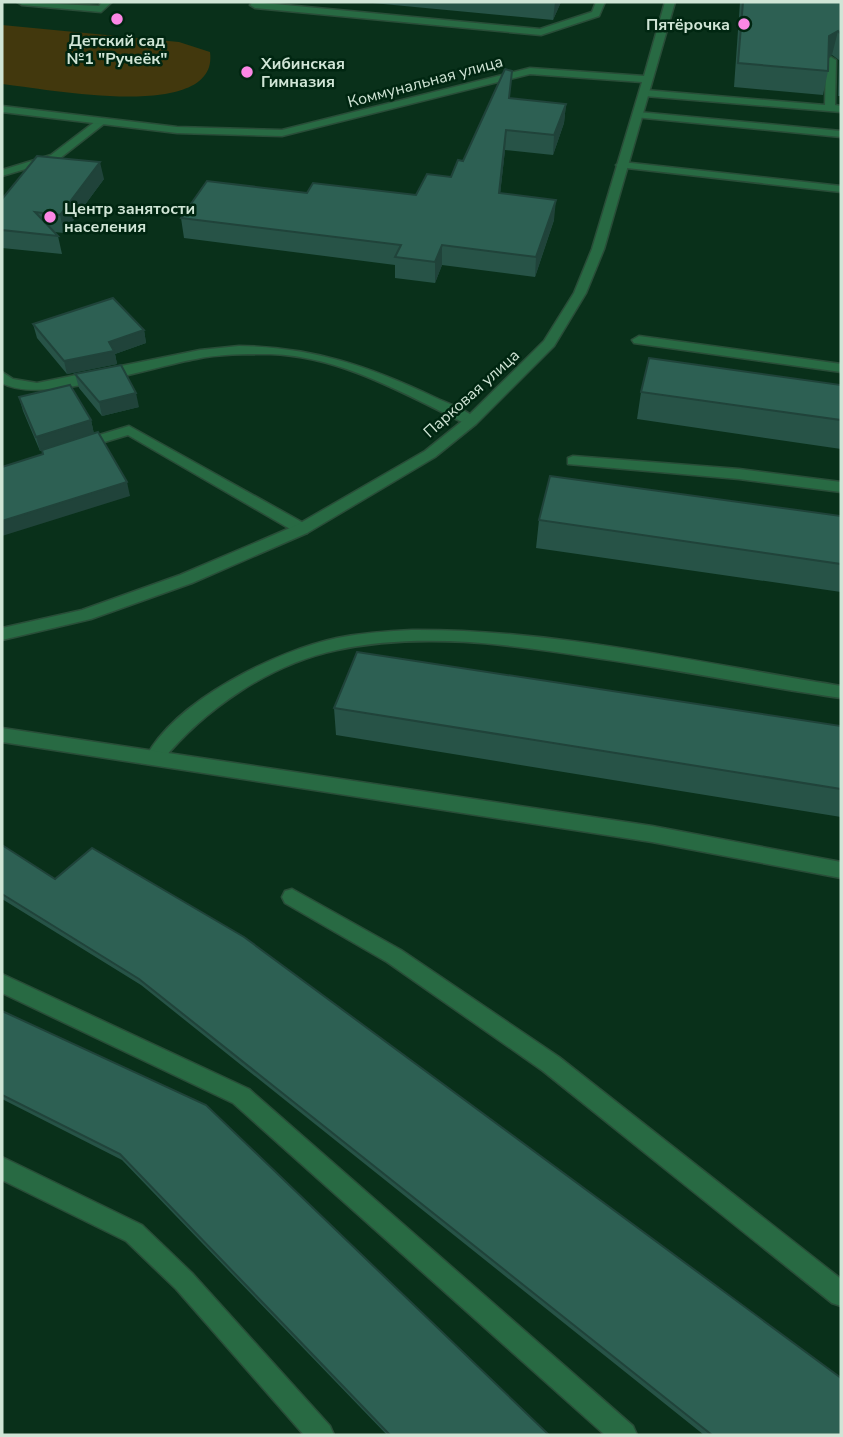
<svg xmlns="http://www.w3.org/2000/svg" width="843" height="1437" viewBox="0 0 843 1437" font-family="'Nunito Sans',sans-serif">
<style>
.green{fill:#42380d}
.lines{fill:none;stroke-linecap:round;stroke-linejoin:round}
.lane-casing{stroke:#294d38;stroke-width:3}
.street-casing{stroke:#294d38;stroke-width:3}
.lane{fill:#286a43;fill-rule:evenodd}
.street{fill:#286a43;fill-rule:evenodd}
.wall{fill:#275347}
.shaded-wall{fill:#20433a}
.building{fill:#2d6053;stroke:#20433a;stroke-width:2}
.poi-dot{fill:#fb87e5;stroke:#002611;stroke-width:2.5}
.labels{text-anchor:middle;stroke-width:5;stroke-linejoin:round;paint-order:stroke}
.far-poi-label{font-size:16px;font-weight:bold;fill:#d0e5d6;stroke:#002611;text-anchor:start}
.far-street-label{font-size:16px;fill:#d0e5d6;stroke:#002611}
</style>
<rect width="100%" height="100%" fill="#09301a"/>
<path class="green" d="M 2,25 L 179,42 L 210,52 C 220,124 42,88 2,84 Z"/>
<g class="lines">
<g class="lane-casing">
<path id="lane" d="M 17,2 L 99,6 L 102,2 L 112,2 L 101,12 L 22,5 Z
M 253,2 L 540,29 L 592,12 L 596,2 L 605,2 L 599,16 L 541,35 L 255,8 L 250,5 Z
M 831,57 L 836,60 L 835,105 L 841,106 L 841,112 L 645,96 L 640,93 L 645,90 L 825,105 L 826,60 Z
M 638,112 L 841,131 L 841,137 L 634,117 L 634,113 Z
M 96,121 L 105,123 L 59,159 L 2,176 L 2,170 L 51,155 Z
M 622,162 L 841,186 L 841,192 L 618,167 L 616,165 Z
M 639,336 L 841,364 L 841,372 L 634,343 L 632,340 Z
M 239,346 C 312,347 369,366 436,398 C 449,404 468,410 478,421 L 471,425 L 466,424 C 405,394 340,356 270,354 C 245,354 220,354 196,359 C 150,367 40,405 2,383 L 2,372 L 13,379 L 37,383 L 200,350 Z
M 129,426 L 307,525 L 310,529 L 307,533 L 297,533 L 128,435 L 81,449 L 74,445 L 76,442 Z
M 573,456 L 739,469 L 841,482 L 841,492 L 739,479 L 568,464 L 568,458 Z
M 412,630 C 556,629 699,663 841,686 L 841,698 C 757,686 674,669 590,657 C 507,644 420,632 337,650 C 270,664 204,709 161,762 L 149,762 L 146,757 C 176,700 276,651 337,638 C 362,633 387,631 412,630 Z
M 292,889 L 401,950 L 559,1057 L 841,1279 L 841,1306 L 832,1303 L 543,1071 L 387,962 L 285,903 L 282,897 L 285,891 Z
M 2,974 L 249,1089 L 633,1426 L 637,1435 L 605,1435 L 233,1103 L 2,993 Z
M 2,1157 L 142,1225 L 192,1273 L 330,1426 L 334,1435 L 304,1435 L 176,1289 L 126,1241 L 2,1180 Z"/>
</g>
<g class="street-casing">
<path id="street" d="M 665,2 L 675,2 L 604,249 L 586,293 L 554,346 L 476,424 L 435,457 L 307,533 L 192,583 L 91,619 L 2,640 L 2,628 L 82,610 L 180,575 L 297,525 L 425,451 L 466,418 L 544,341 L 574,293 L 592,249 L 642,82 L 530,74 L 282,136 L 177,133 L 2,112 L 2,106 L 177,127 L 282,130 L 530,68 L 644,76 Z
M 2,728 L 652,826 L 841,862 L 841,878 L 652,842 L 2,742 Z"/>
</g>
<use href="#lane" class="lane"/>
<use href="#street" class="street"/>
</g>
<path class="wall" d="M 362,2 L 561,2 L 553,20 Z
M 740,2 L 841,2 L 841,96 L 838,96 L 839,60 L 832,55 L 828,57 L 828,71 L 823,95 L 734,87 Z
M 510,98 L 566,104 L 564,123 L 553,155 L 505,150 L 500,194 L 554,220 L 535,277 L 442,265 L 435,283 L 395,278 L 395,265 L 184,238 L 181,218 L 307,193 L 416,195 L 451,177 Z
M 104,179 L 64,233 L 54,232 L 58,236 L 62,254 L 2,248 L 2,199 Z
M 33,324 L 144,330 L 146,343 L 115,354 L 117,364 L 67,374 L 37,338 Z
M 75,374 L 139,407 L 102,416 L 79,388 Z
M 841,385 L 841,449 L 637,419 L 641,392 Z
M 19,397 L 91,420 L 94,434 L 130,496 L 43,454 L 42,450 L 56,446 L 40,451 L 23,411 Z
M 841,516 L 841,592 L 536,548 L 539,520 Z
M 334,708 L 841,726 L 841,817 L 336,735 Z
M 2,845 L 841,1435 L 704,1435 L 141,985 L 2,899 Z
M 2,1011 L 549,1435 L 387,1435 L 122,1160 L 2,1099 Z"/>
<path class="shaded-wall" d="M 555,2 L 561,2 L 553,20 Z
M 838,31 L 832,55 L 823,60 L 829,36 Z
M 566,104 L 564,123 L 553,155 L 554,135 Z
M 506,130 L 505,150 L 498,213 L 499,193 Z
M 100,162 L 104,179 L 64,233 L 60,215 Z
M 556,200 L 554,220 L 535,277 L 536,257 Z
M 442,245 L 442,265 L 435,283 L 435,262 Z
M 144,330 L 146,343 L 115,354 L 117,364 L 67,374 L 64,361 L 109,342 Z
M 136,393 L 139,407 L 102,416 L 99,402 Z
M 91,420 L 94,434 L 40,451 L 36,437 Z
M 127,482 L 130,496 L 2,536 L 2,521 Z"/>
<path class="building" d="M 743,2 L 841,2 L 841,34 L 838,31 L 829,36 L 828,71 L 738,63 Z
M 505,69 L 512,71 L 509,98 L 566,104 L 554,135 L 506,130 L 499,193 L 556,200 L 536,257 L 442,245 L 435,262 L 395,257 L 401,245 L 181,218 L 207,181 L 307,193 L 313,183 L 416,195 L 427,174 L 451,177 L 458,160 L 463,161 Z
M 37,156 L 100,162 L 60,215 L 35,212 L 58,236 L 2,230 L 2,199 Z
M 113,298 L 144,330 L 109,342 L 114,351 L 64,361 L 33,324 Z
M 649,358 L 841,385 L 841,420 L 641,392 Z
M 121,365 L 136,393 L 99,402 L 75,374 Z
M 70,385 L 91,420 L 36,437 L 19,397 Z
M 98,432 L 127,482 L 2,521 L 2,467 L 43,454 L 42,450 Z
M 550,476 L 841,516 L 841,564 L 539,520 Z
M 357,652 L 841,726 L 841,789 L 334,708 Z
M 2,845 L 55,879 L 92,848 L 244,937 L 841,1378 L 841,1435 L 712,1435 L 139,979 L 2,894 Z
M 2,1011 L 206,1105 L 549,1435 L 390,1435 L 120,1154 L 2,1095 Z"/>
<g class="poi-dot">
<circle cx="117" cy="19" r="7"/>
<circle cx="744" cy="24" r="7"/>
<circle cx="247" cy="72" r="7"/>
<circle cx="50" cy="217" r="7"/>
</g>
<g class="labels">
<g class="far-poi-label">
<text x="730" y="30" text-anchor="end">Пятёрочка</text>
<text x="117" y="46" text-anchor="middle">Детский сад<tspan x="117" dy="18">№1 "Ручеёк"</tspan></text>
<text x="261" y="69">Хибинская<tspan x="261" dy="18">Гимназия</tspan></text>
<text x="64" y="214">Центр занятости<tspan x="64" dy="18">населения</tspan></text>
</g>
<g class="far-street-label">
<text transform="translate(425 81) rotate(-15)" y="6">Коммунальная улица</text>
<text transform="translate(471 393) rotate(-42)" y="6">Парковая улица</text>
</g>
</g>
<rect width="843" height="1437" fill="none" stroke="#d0e5d6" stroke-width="7"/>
</svg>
